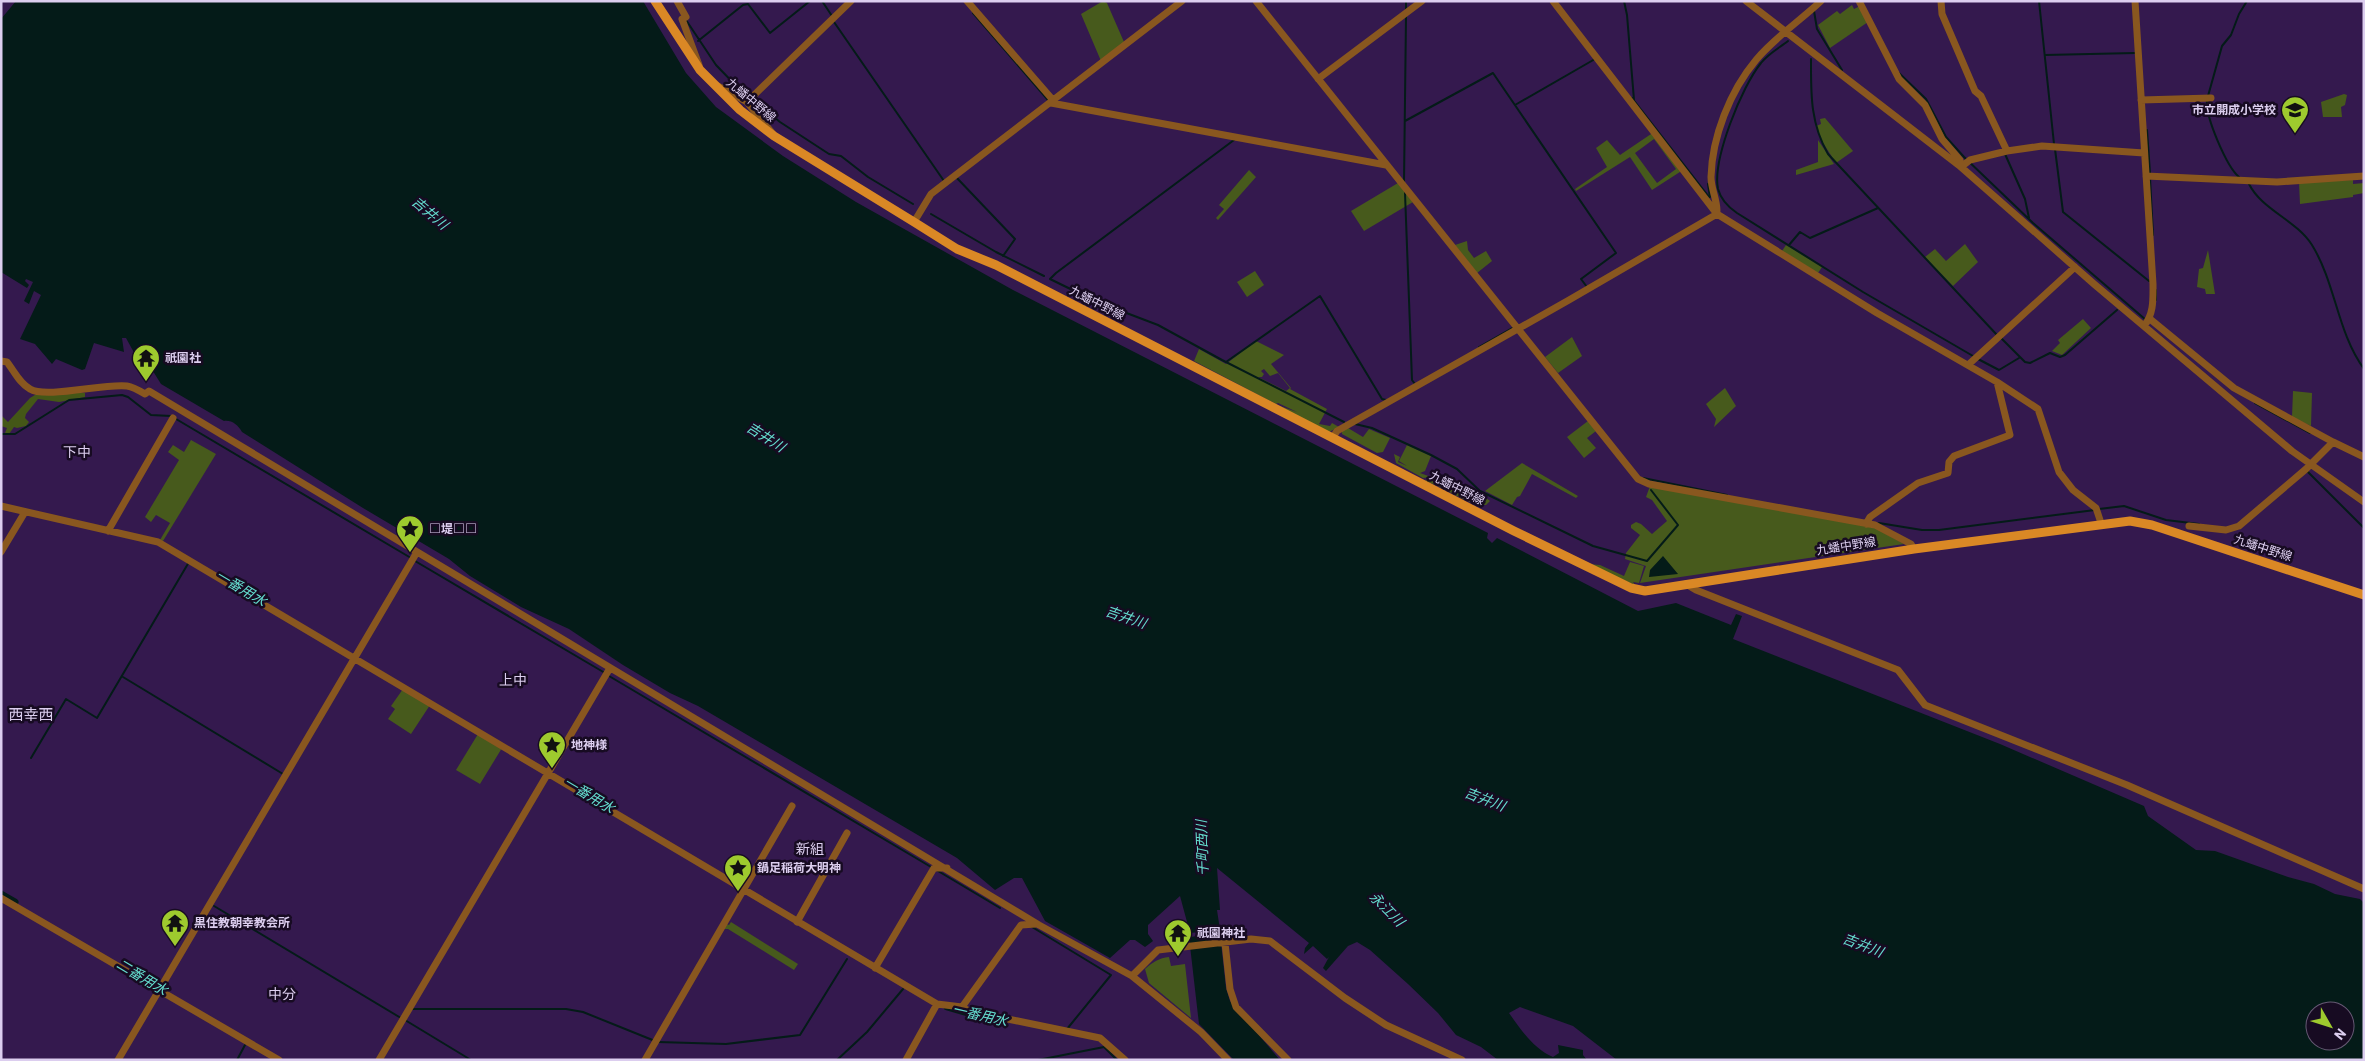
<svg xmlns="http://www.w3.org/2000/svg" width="2365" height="1061" viewBox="0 0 2365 1061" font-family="Barlow,'Noto Sans JP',sans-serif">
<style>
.green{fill:#475a1c;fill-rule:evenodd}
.forest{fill:#445717}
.water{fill:#041b18;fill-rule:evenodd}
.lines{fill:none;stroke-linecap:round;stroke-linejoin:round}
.stream{stroke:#041b18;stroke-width:2}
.canal{stroke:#041b18;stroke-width:7}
.minor{stroke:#89571f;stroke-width:7}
.major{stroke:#da8825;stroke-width:9}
.labels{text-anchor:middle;stroke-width:5;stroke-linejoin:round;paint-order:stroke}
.street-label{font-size:12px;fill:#dcceef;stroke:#170b22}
.poi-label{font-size:12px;font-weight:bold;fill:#dcceef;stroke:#170b22;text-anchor:start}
.water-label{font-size:14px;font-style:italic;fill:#64dcce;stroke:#170b22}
.neighbourhood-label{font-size:14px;fill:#dcceef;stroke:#170b22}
.quarter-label{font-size:15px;fill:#dcceef;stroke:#170b22}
</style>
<rect width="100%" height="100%" fill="#34194e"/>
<path class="green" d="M 1103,1 L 1107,3 L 1124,42 L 1101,61 L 1081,14 Z
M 1852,5 L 1854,9 L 1860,6 L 1868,22 L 1830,48 L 1818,25 L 1837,11 L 1840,14 Z
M 2344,94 L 2347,95 L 2345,105 L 2341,107 L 2342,117 L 2323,117 L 2321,102 Z
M 1825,118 L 1853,151 L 1836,163 L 1823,143 L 1816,126 L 1821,124 L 1820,119 Z
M 1654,132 L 1683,170 L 1652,190 L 1630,157 L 1576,191 L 1575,189 L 1607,167 L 1596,148 L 1607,140 L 1620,155 ZM 1654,139 L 1676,169 L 1657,183 L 1635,153 Z
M 1818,140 L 1834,164 L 1796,175 L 1796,170 L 1818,162 Z
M 1249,170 L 1256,177 L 1218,220 L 1216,218 L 1224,209 L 1219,205 Z
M 2353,180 L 2353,184 L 2364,183 L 2364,193 L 2353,195 L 2353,197 L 2300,204 L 2299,182 Z
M 1398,183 L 1413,202 L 1364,231 L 1351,211 Z
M 1467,241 L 1468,250 L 1474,258 L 1486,251 L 1492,261 L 1477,273 L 1455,245 Z
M 1965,244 L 1978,262 L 1953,286 L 1925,257 L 1935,249 L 1946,261 Z
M 1786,245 L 1822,267 L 1818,273 L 1782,251 Z
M 2208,250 L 2215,294 L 2206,294 L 2205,289 L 2197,287 L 2199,269 L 2203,268 Z
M 1255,271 L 1264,285 L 1247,297 L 1237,282 Z
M 2083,319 L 2091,328 L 2062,355 L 2052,351 L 2060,343 L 2058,340 Z
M 1572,337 L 1582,356 L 1558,373 L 1545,357 Z
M 1256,341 L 1284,355 L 1271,364 L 1291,388 L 1290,389 L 1327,409 L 1319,424 L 1330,426 L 1332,423 L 1339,427 L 1329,432 L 1277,405 L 1297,412 L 1278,403 L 1276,404 L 1194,361 L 1199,349 L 1226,364 ZM 1264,369 L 1270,376 L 1278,373 L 1290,388 L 1286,391 L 1258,377 L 1262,377 L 1264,374 L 1261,371 Z
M 1725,388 L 1736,406 L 1714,427 L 1716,419 L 1706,404 Z
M 2293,391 L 2312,393 L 2311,426 L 2292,417 Z
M 1588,421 L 1596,431 L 1587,438 L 1596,448 L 1584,458 L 1567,437 Z
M 1348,428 L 1363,437 L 1369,429 L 1390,438 L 1383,452 L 1377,453 L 1342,434 L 1342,431 Z
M 191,440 L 216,454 L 163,541 L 160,540 L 170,523 L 156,515 L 151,522 L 145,517 L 179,460 L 168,452 L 173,445 L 184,452 Z
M 1407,445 L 1431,456 L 1425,471 L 1420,473 L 1431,477 L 1423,478 L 1396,463 L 1394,454 L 1400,457 L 1398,462 L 1407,466 L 1399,461 Z
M 1522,463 L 1578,496 L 1576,498 L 1532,474 L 1520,496 L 1517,497 L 1512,505 L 1485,491 Z
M 1437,478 L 1464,494 L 1472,487 L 1490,501 L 1486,505 C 1465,505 1445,486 1424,481 Z
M 1650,486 L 1876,528 L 1904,544 L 1640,583 L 1646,566 L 1625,559 L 1626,553 L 1640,535 L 1631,528 L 1631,525 L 1636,522 L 1641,524 L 1652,534 L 1667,521 L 1652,500 L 1646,497 Z
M 1630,562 L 1644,566 L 1639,583 L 1633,582 L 1635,585 L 1588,564 L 1600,565 L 1624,576 Z
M 403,689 L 430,705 L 411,734 L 388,719 L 395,709 L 391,706 Z
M 478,734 L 502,748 L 480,784 L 456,770 Z
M 731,922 L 798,964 L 794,970 L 728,929 L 723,929 L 726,924 L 729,925 Z
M 1169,957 L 1171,966 L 1185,964 L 1191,1018 L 1149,983 L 1145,969 C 1153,962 1159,958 1169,957 Z"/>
<path class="forest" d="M 38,393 L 85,393 L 85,397 L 59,402 L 38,399 L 26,414 L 25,418 L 29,422 L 26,426 L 17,428 L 14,427 L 9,434 L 5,433 L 7,428 L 1,426 L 1,415 L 8,422 L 30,398 Z"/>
<path class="water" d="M 16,1 L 643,1 L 686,73 L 716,107 L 783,156 L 856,202 L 1013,290 L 1488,533 L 1487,538 L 1492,543 L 1497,538 L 1638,611 L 1676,603 L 1731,625 L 1736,614 L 1742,616 L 1733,639 L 2000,744 L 2144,806 L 2148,816 L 2196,850 L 2215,851 L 2288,877 L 2314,884 L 2335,894 L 2360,899 L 2364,903 L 2364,1060 L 1617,1060 L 1573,1026 L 1520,1007 L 1509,1013 C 1521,1030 1534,1049 1553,1057 L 1559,1053 L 1558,1045 L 1583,1050 L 1583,1055 L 1587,1060 L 1498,1060 L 1481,1047 L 1456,1035 L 1438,1013 L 1408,984 L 1370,950 L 1357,942 L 1348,946 L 1326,971 L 1323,968 L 1329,957 L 1327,959 L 1313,946 L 1304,954 L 1305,948 L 1309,943 L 1217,868 L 1220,910 L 1217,910 L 1220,930 L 1190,933 L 1180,896 L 1148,925 L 1148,934 L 1153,941 L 1145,947 L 1135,940 L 1130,940 L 1110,958 L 1045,921 L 1022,878 L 1014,878 L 995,890 L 957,858 L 698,706 L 670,693 L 623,665 L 569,629 L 521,607 L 470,576 L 449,559 L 363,508 L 242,432 C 238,425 232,420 224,421 L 161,384 L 146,360 L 137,358 L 126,338 L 122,338 L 124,352 L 94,343 L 85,369 L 82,370 L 56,359 L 52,364 L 35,344 L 20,339 L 41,295 L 34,291 L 29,304 L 24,301 L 33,282 L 26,279 L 25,281 L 29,285 L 27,288 L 1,272 L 1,19 ZM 2315,1011 L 2345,1011 L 2345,1041 L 2315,1041 Z
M 1663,556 L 1678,574 L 1649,577 L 1650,570 Z
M 1220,934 L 1226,988 L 1230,1001 L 1280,1060 L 1234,1060 L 1199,1024 L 1189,937 Z"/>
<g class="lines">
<path class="stream" d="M 822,1 L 832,16
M 1406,1 L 1406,9
M 1624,1 L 1627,15 L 1634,100
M 2039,1 L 2054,144
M 2254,1 L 2256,1
M 1814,11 L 1817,29 L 1842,70
M 973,13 L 1048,100
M 686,20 L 716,65 L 746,96
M 834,22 L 944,181
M 698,41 L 743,5 L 748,4 L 770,33 L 810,1
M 1788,41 C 1779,48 1768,54 1761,63 C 1742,86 1712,160 1718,189 C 1721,200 1728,207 1737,213 L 1863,292 L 1973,356
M 2045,55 L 2135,53
M 1811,59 C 1811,93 1810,123 1828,154 L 1997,335
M 1899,73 L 1926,99 L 1946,137 L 1964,157 L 2033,223 L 2146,320
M 2208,96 L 2222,46 L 2231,35 L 2239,14 L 2247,1
M 1632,98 L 1709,197
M 753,100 L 780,122 L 829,154 L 841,156 L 868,177 L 913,204
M 2207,100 C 2205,117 2227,167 2239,177
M 1515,105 L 1595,59
M 1405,121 L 1493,73 L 1616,253 L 1581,279 L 1587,287
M 2147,130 L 2150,173
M 1234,140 L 1056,273 L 1050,279 L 1095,301 L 1158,325 L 1222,360 L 1344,422
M 2055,149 L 2063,212 L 2149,281
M 2005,154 L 2025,199 L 2029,218
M 956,177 L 1015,239 L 1003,256
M 2150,178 L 2153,235
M 1404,182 L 1406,17
M 1708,184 L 1710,197
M 2249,184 C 2262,210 2296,220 2312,245 C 2336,284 2337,332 2364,369
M 1405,193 L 1412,380 L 1415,384
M 931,214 L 996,252 L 1044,276
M 1789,245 L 1800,232 L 1810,238 L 1878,208
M 2156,300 L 2156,290
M 2000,337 L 2025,362 L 2030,363 L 2050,353 L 2060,357 L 2065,355 L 2117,310
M 1479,347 L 1514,327
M 1978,359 L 1999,370 L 2019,358
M 1226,362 L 1320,296 L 1382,399 L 1386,400
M 2255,403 L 2310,433
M 1355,424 L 1372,428 L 1431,455 L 1457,469 L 1480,491 L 1593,546 L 1647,561 L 1678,525 L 1651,490
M 1,434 L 15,434 L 69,400 L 122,395 L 128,397 L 151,415 L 171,416 L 411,558
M 2307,471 L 2364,528
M 1643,478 L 1727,495
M 2099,509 L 2124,506 L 2166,520 L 2199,524
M 1879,523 L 1922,530 L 1939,530 L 2095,510
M 415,561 L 605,673
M 609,676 L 931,867
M 123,677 L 283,774
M 31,758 L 66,699 L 97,718 L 189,562
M 938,871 L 1000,908
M 214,906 L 401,1018
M 1032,927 L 1111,975 L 1067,1029
M 413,1009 L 566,1009 L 583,1012 L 655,1041
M 405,1020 L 471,1060
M 658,1042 L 726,1044 L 800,1035 L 847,959
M 237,1060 L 245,1045
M 837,1060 L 867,1032 L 903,989
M 1038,1060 L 1104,1047 L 1117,1060"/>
<path class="canal" d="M 1,894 L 15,902
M 947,1007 L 975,1015"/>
<path class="minor" d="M 677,1 L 686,17 L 682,19 L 699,65
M 967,1 L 1052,99
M 1256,1 L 1638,479 L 1649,484 L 1875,525 L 1911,544 L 1914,549
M 1553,1 L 1717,214 L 1877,313 L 1997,382 L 2010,435 L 1954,456 L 1949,462 L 1948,473 L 1918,483 L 1870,517 L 1866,524
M 1746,1 L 1961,167 L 2094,284 L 2292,451 L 2364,502
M 1859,1 L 1899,79 L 1925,105 L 1942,139 L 1960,160 L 1961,167 L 1970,160 L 2007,151 L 2042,146 L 2144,153
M 1941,1 L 1942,14 L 1975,91 L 1981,96 L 2007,151
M 2135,1 L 2153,284 C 2153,299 2154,314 2144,326
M 1318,79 L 1422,1
M 718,86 L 747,102 L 773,134
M 2141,100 L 2211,98
M 747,102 L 851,1
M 1051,103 L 1386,165
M 2146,176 L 2277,182 L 2364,176
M 1717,211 C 1717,199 1711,189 1711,177 C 1712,137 1730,91 1756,60 C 1773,39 1801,20 1821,1
M 914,222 L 931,194 L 944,184 L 1182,1
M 2150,319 L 2234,388 L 2333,442
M 1,361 L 7,362 C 14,371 20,384 30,389 C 46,399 105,383 127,386 C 133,387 140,391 145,394 L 149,391 L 1039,925 L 1132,976 L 1201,1032 L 1228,1060
M 1968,365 L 2075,267
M 1997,382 L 2038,409 L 2059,472 L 2073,490 L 2096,508 L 2101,523
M 1333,437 L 1337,431 L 1569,300 L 1717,214
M 1,506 L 158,542 L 937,1004 L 962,1007 L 969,1011 L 1100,1038 L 1125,1060
M 2189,526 L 2226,530 L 2239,526 L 2306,469 L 2333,442 L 2364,457
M 108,531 L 173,418
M 1,552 L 25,512
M 1686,584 L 1696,590 L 1898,670 L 1925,705 L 2127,785 L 2364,889
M 1,898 L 279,1060
M 797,922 L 847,833
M 1225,943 L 1230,989 L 1236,1007 L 1288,1060
M 875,968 L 934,868 L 947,868
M 1132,976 L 1158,950 L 1251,939 L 1270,941 L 1345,998 L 1386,1025 L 1462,1060
M 962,1007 L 1021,925 L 1036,924
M 118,1060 L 417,552
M 379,1060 L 610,668
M 645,1060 L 792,806
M 906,1060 L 937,1004"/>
<path class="major" d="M 655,1 L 700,70 L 740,110 L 774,136 L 914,222 L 957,249 L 996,265 L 1514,531 L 1631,588 L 1645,591 L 1914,549 L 2130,521 L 2152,525 L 2364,595"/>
</g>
<defs>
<g id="school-pin" transform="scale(1.4375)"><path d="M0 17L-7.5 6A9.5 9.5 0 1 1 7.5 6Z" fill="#9eca2e" stroke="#170b22"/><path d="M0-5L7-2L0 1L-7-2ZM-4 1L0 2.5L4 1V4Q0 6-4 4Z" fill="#111"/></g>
<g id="temple-pin" transform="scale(1.4375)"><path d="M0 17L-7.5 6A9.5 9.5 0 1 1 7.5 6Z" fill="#9eca2e" stroke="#170b22"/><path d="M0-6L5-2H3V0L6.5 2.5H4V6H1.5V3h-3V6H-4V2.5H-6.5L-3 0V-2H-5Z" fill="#111"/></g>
<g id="sight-pin" transform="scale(1.4375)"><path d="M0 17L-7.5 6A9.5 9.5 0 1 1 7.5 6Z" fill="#9eca2e" stroke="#170b22"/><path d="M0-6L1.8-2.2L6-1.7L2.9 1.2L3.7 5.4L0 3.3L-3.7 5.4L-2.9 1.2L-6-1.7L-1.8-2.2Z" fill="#111"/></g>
</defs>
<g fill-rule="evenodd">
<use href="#school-pin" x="2295" y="110"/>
<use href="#temple-pin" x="146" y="358"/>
<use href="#sight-pin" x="410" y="529"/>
<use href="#sight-pin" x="552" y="745"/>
<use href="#sight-pin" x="738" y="868"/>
<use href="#temple-pin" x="175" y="923"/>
<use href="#temple-pin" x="1178" y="933"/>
</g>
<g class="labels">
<g class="street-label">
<text transform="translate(751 100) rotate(40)" y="4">九蟠中野線</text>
<text transform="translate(1097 303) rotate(27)" y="4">九蟠中野線</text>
<text transform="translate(1457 488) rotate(27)" y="4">九蟠中野線</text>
<text transform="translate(1846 546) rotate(-9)" y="4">九蟠中野線</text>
<text transform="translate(2263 548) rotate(18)" y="4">九蟠中野線</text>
</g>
<g class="poi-label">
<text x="2276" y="114" text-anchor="end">市立開成小学校</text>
<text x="165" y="362">祇園社</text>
<text x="429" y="533">□堤□□</text>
<text x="571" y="749">地神様</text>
<text x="757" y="872">鍋足稲荷大明神</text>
<text x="194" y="927">黒住教朝幸教会所</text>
<text x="1197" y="937">祇園神社</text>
</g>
<g class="water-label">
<text transform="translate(430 213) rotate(40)" y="5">吉井川</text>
<text transform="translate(766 437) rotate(32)" y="5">吉井川</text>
<text transform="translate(241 588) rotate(31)" y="5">一番用水</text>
<text transform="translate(1126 617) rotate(19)" y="5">吉井川</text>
<text transform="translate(589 795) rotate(31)" y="5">一番用水</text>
<text transform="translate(1485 799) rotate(21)" y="5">吉井川</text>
<text transform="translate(1202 848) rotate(-92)" y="5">千町西川</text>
<text transform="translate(1387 909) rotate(45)" y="5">永江川</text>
<text transform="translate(1863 945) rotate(21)" y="5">吉井川</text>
<text transform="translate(142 977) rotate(31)" y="5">二番用水</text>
<text transform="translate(980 1015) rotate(13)" y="5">一番用水</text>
</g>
<g class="neighbourhood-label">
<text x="77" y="457">下中</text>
<text x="513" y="685">上中</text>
<text x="810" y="854">新組</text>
<text x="282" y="999">中分</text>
</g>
<g class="quarter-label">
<text x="31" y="720">西幸西</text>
</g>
</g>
<rect width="2365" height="1061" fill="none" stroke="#dcceef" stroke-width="5"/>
<g transform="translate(2330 1026) rotate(129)"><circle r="24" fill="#170b22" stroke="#665974"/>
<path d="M0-4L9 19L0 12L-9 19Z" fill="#9eca2e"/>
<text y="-8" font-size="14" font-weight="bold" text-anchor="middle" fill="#dcceef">N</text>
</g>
</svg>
